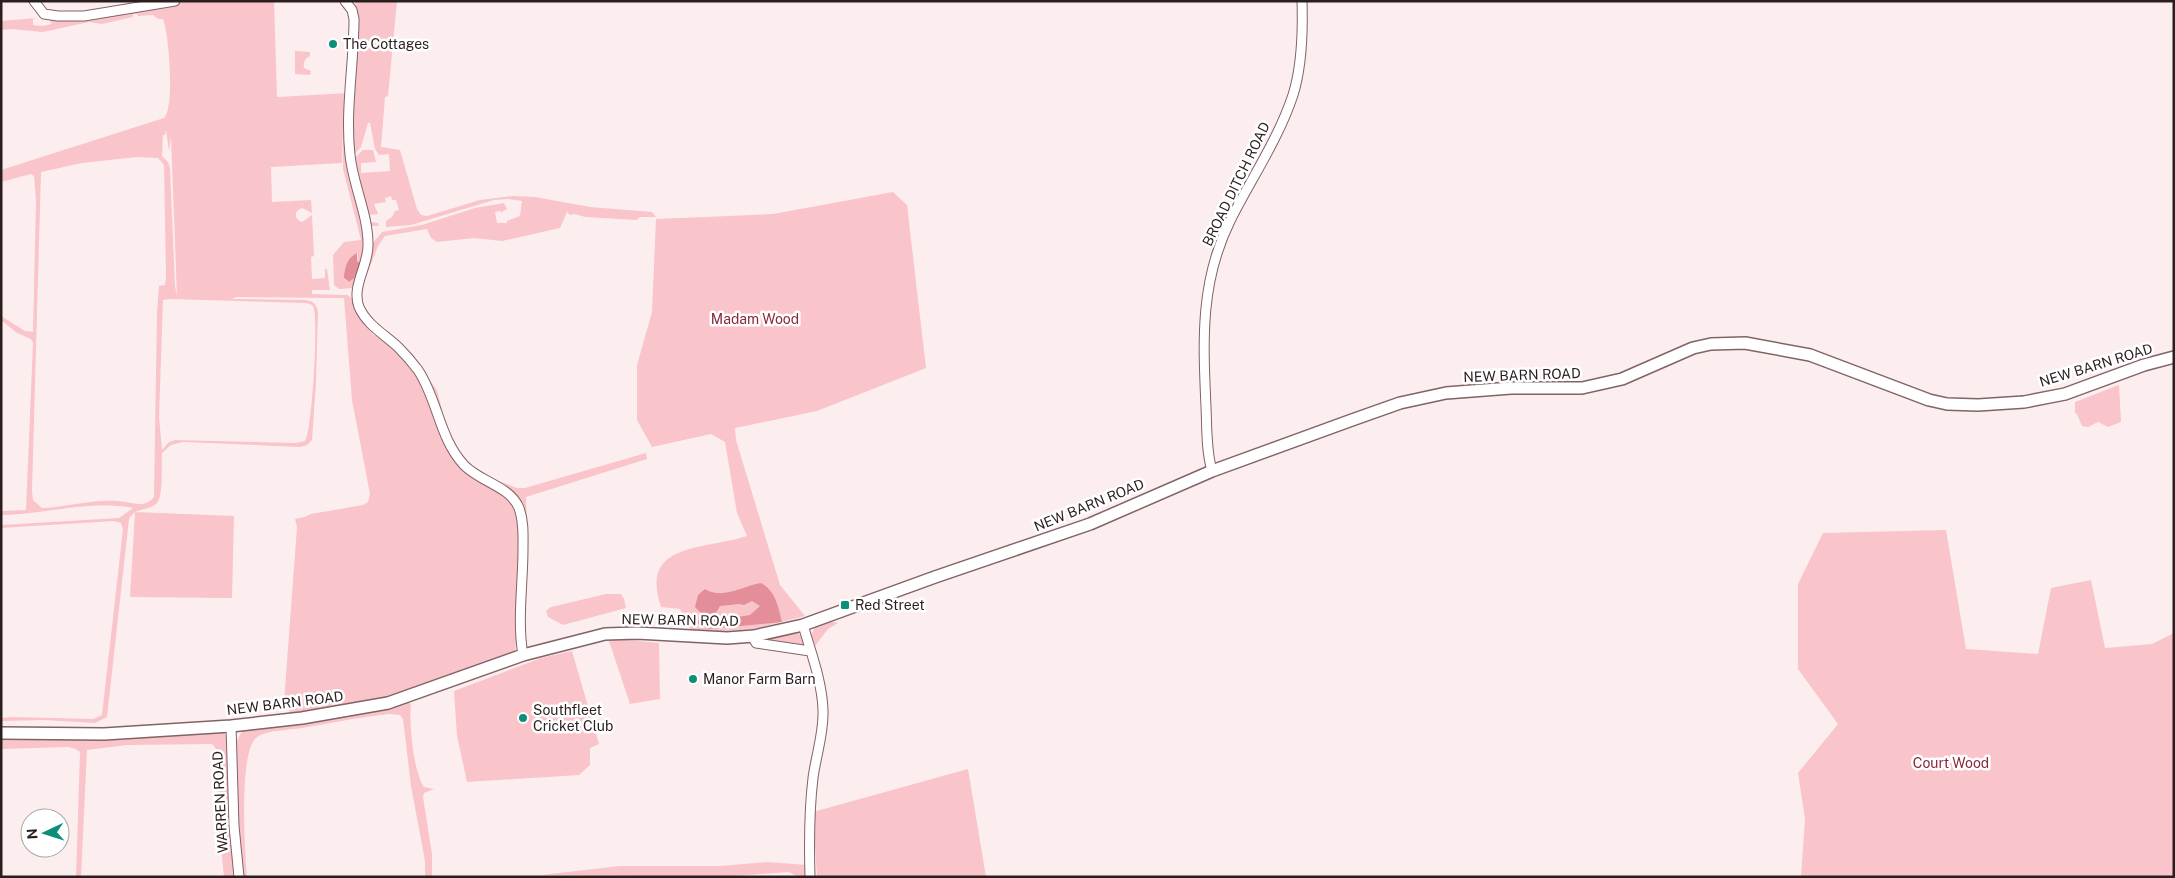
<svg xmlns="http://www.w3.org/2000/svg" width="2175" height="878" viewBox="0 0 2175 878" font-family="'Public Sans',sans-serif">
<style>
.green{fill:#f9c4ca;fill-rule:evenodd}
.water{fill:#e38e99;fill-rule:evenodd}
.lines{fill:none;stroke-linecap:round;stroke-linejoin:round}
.minor-casing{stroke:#816366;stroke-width:11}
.tertiary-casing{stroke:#816366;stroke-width:14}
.minor{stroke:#fff;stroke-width:9}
.tertiary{stroke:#fff;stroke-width:11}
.poi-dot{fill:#0a9079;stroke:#fff;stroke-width:2}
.labels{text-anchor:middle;stroke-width:5;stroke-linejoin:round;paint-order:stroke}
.poi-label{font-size:14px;fill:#2a1e1f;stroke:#fff;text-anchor:start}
.street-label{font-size:14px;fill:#2a1e1f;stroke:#fff}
.park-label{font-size:14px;fill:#8a273d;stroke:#fff}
</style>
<rect width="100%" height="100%" fill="#fceeef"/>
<path class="green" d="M 184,1 L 274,1 L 277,97 L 348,93 L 347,127 L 366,241 L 357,283 L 352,288 L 339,289 L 334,285 L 333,255 L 344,242 L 361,240 L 343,169 L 343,127 L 342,163 L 271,167 L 272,202 L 311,200 L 312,213 L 302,208 L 297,211 C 294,216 297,220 302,222 L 312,215 L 314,256 L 311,257 L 312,279 L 325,278 L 325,269 L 327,269 L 330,290 L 312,290 L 312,294 L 347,295 L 352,298 L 373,335 L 382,336 L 420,377 L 453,453 L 506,495 L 519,516 L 520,591 L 515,653 L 377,702 L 289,716 L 290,703 L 284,702 L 297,527 L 295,519 L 304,517 L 311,514 L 363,505 L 368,502 L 370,494 L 352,400 L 344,298 L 236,297 L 232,299 L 304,300 C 313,301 316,303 318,312 L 316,382 L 312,440 L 307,445 L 300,447 L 183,442 L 171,445 L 162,453 C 161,464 164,498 156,504 C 147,511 136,507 129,519 L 107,717 L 95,723 L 44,720 L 1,721 L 1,718 L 12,717 L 93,719 L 102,715 L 123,529 L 121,523 L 114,521 L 1,528 L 1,525 L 119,518 L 133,508 C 90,499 44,515 1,515 L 2,511 L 26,510 L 33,343 L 31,339 L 17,333 L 1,320 L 1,316 L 25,331 L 33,332 L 36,201 L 34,176 L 31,174 L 1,182 L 1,170 L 164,118 C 175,107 169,34 163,19 L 158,19 L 153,15 L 138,16 L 137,14 L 133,14 L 133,17 L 102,24 L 89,22 L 43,32 L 11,29 L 1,30 L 1,21 L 37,18 L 33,19 L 33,25 L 42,26 L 52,24 L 47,17 L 143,8 ZM 166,130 L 169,151 L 171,137 L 177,296 L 175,286 L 170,168 L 168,162 L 162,156 L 163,135 L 165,135 ZM 137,157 L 158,158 L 164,165 L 166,277 L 165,285 L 159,286 L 157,312 L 154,497 C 144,510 130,501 117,501 C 92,499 68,507 42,508 L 33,500 L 32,491 L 41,172 L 82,163 ZM 356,253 L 358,254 L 357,261 L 359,262 L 349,282 L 345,280 C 342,269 348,259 356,253 ZM 170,299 L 306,303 C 309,304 311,304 313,306 C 319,316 312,433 305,441 L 296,443 L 175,440 L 169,442 L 162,450 L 159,417 L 163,300 Z
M 397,1 L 388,96 L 385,97 L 381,147 L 400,150 L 417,209 L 421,215 L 427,216 L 480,200 L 513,196 L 535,197 L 590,207 L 652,212 L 656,217 L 640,217 L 637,220 L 585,217 L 575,214 L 570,215 L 567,212 L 560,228 L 502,241 L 474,238 L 437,242 L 431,238 L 427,229 L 385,236 L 378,246 L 362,287 L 361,300 L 363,309 L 374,323 L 407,351 L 437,390 L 448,434 L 458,451 L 464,456 L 466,463 L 488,477 L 517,488 L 525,488 L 646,453 L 647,459 L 526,497 L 527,533 L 516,497 L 509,491 L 481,476 L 466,465 L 454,449 L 444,429 L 435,396 L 428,383 L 403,351 L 370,321 L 361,307 L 359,289 L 368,264 L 372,244 L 382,232 L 422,225 L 475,208 L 504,203 L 507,209 L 502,212 L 502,215 L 501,211 L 495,212 L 497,223 L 507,223 L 507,221 L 520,216 L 522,201 L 508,199 L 494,200 L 411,225 L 386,227 L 386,221 L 392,217 L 395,211 L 399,210 L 396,200 L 392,200 L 391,196 L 385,198 L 386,202 L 374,204 L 378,214 L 370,215 L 371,222 L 378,223 L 379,226 L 372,226 L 367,221 L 352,160 L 363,150 L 373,150 L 376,162 L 361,163 L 361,173 L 390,171 L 389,154 L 379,155 L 375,149 L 370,123 L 368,123 L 361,147 L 354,155 L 351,154 L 350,127 L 357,24 L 355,1 Z
M 295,51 L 310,52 L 310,56 C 305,58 303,62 304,68 L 311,71 L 310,75 L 295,74 Z
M 893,192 L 907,205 L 926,368 L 817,411 L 735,428 L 736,440 L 780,585 L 805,616 L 753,629 L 692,633 L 680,609 L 661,607 C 639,542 704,550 747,536 L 737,513 L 725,442 L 711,434 L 652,447 L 637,420 L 637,365 L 652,312 L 656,219 L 773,214 Z
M 2119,385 L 2121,422 L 2108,427 L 2098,422 L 2088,427 L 2082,426 L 2077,414 L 2075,413 L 2075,402 Z
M 135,512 L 234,516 L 232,598 L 130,597 Z
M 1946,530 L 1966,649 L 2038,654 L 2051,588 L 2091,580 L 2105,648 L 2152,644 L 2174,633 L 2174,877 L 1801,877 L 1805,819 L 1798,773 L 1838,724 L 1798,669 L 1798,584 L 1823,533 Z
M 606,594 L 621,594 L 624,599 L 626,608 L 563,625 L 548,617 L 546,611 L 551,607 Z
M 829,621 L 838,623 L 828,629 L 815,646 L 811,635 L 815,627 Z
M 796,632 L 802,636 L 804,646 L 759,639 Z
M 608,638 L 659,643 L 660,699 L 630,704 Z
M 572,651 L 599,744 L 590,748 L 590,765 L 579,775 L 467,782 L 457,736 L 454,691 L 541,658 Z
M 407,701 L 411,704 C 409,723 413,771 424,787 L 434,789 L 424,793 L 423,797 L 432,854 L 432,877 L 425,877 L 425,861 L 411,786 L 403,719 L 400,715 L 389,714 C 360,717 331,723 302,728 C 289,730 267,730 257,737 C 238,751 245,853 247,877 L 240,877 L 235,745 L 242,731 Z
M 221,731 L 228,737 L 237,877 L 224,877 L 220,838 L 218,758 L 215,747 L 212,744 L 127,745 L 87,750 L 81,877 L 76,877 L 80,752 L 76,749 L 68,747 L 1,749 L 1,736 Z
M 968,769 L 986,877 L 817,877 L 813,812 Z
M 767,862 L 807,865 L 809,877 L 798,877 L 789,872 L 722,877 L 542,875 L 620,866 L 721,866 Z"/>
<path class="water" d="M 357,253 L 357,261 L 360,263 L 354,278 L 349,282 L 344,278 C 344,267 348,257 357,253 Z
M 761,583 C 776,592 778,606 782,622 L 709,629 L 697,624 L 698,620 L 707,619 L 695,607 L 698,595 L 705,589 C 723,600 742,586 761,583 ZM 752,601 L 760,606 L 750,615 L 719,620 L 716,613 L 720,606 L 739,604 L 744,605 Z"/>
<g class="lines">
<g class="minor-casing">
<path id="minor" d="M 34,1 L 44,14 L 58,16 L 84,16 L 175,1
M 345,1 L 352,10 L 354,19 C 354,64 345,110 350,155 C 353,185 368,214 368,244 C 369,265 351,286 359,307 C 367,325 384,334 398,347 C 405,354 412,362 418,370 C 438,400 439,438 464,465 C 480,482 510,486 519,508 C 524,521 523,536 523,549 C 523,584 517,621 523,655
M 1212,471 C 1206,450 1207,428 1206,407 C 1203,340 1200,282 1230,221 C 1251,179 1278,140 1293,95 C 1302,66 1303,32 1302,1
M 803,625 C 811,653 822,681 823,710 C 824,733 816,755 813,778 C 809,811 809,843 810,877
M 752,636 L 756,643 L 810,651
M 231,726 L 234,826 L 239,877"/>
</g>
<g class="tertiary-casing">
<path id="tertiary" d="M 1,733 L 104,734 L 231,726 L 302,718 L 388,703 L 523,655 L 605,634 L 637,633 L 727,638 L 754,636 L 803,625 L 935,577 L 1090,524 L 1212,471 L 1352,420 L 1400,403 L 1446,393 L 1511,388 L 1582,388 L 1622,379 L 1693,348 L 1711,344 L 1745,343 L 1810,355 L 1929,400 L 1947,404 L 1978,405 L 2024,402 L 2065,394 L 2144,365 L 2174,357"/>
</g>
<use href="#minor" class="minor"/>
<use href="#tertiary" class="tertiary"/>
</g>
<g class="poi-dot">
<circle cx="333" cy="44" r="5"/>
<rect x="840" y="600" width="10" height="10" rx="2.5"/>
<circle cx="693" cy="679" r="5"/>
<circle cx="523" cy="718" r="5"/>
</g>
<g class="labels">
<g class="poi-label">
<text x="343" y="49">The Cottages</text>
<text x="855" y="610">Red Street</text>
<text x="703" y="684">Manor Farm Barn</text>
<text x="533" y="715">Southfleet<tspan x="533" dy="16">Cricket Club</tspan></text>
</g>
<g class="street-label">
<text transform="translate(1236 184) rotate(-64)" y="5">BROAD DITCH ROAD</text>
<text transform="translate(2096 365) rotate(-17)" y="5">NEW BARN ROAD</text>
<text transform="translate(1522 375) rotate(-2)" y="5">NEW BARN ROAD</text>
<text transform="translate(1089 505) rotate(-22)" y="5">NEW BARN ROAD</text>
<text transform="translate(680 620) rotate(1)" y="5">NEW BARN ROAD</text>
<text transform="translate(285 703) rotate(-7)" y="5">NEW BARN ROAD</text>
<text transform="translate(220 802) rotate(-93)" y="5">WARREN ROAD</text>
</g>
<g class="park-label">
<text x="755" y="324">Madam Wood</text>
<text x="1951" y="768">Court Wood</text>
</g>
</g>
<rect width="2175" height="878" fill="none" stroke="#2a1e1f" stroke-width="5"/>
<g transform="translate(45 833) rotate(266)"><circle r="24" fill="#ffffff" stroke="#aaa5a5"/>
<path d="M0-4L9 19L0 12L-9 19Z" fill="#0a9079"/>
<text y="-8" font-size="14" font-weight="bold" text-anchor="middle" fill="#2a1e1f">N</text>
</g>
</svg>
